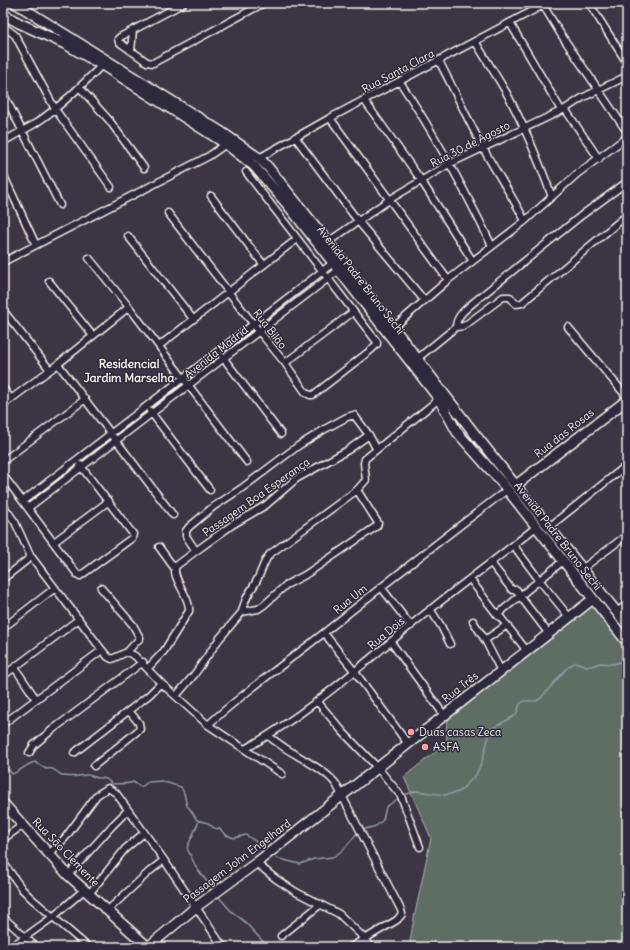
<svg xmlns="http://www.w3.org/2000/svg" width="630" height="950" viewBox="0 0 630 950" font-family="Delius,sans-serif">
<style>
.green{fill:#5e6e65;stroke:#a9b0a6}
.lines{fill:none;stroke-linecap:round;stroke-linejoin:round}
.stream{stroke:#8f9ba4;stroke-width:1.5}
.street-casing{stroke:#f4f1e8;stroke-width:9}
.secondary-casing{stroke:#f4f1e8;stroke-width:12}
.street{stroke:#2f2a3d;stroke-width:6}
.secondary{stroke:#2f2a3d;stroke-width:9}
.poi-dot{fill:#ff9aa2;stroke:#2f2a3d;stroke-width:1.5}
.labels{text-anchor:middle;stroke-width:3;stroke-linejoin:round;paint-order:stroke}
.street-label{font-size:11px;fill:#f4f1e8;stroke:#2f2a3d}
.poi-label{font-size:11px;fill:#f4f1e8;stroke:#2f2a3d;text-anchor:start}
.neighbourhood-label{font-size:12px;font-weight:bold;fill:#f4f1e8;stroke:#2f2a3d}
</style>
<rect width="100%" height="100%" fill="#3c3543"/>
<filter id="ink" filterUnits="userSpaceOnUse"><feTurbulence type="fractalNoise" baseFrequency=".025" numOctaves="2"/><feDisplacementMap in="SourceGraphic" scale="8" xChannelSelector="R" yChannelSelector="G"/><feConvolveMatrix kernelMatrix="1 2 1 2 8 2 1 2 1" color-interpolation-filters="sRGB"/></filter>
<g filter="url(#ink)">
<path class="green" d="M 595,603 L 627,645 L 627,947 L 409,947 L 414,918 L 431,838 L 404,777 L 446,743 C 448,734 444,727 449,718 Z"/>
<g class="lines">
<path class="stream" d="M 3,767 L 9,770 L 12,774 C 21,771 26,764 35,762 L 46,769 C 55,767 55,772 62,775 C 71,779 78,775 87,775 C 91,775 95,778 99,778 C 106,778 107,779 112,784 C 119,783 127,785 133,782 L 141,787 L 144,785 L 148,782 L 161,781 L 181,787 L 184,793 L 187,806 L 190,809 L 197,820 L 208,823 L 214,828 L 220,829 L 226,835 L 234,838 L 246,835 L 267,849
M 404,795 L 416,791 L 445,795 L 459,792 L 476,775 L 482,761 L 491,729 L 516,715 L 520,704 L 524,701 L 536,701 L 541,698 L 566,669 L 574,663 L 578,663 L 587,666 L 592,666 L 600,663 L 613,664 L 620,662 L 624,663 L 624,665 L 627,666
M 199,821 L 187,848 L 196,867 L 213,890
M 362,830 L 376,826 L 383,820 L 386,807 L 400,797
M 276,858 L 300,864 L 314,859 L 333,857 L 343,850 L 359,831
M 218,896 L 231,911 L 245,922 L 268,947"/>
<g class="street-casing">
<path id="street" d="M 184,3 L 120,37 L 118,39 L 119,42 L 147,62 L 153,63 L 264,3
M 589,3 L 627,63
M 543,5 L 560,33 L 627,132
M 510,23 L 561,110
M 3,26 L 15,35 L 55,109 L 111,187
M 475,41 C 485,58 496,75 506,92 C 524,125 539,161 552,197
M 131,51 L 133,30
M 439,61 C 454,89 467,118 482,146 C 495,171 512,195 525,221
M 400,82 C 435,134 465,190 492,246
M 80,88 L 109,120 L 144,168
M 3,93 L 60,205
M 364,100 L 421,180 L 472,260
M 565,109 L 599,159
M 330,118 L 448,280
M 295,137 L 358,221 L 424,300
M 3,142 C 14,135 25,130 36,123 C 60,107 81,86 102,65
M 259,158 L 330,118 L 547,3
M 3,174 L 36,245
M 211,196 L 263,264
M 168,213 L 254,325 L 285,363 L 306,393 L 310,395 L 313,395 L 371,350 L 377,344 L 377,342 L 246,172
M 128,236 L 193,319
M 328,242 L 389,200 L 449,164 L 565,109 L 582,98 L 627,76
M 89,258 L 129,307 L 247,462
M 3,262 L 209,156 L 226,144
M 49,281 L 93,336
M 3,310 L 50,370
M 394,327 L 448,280 L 525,221 L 577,174 L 627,137
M 456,327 C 456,316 466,309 474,302 L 582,215 L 627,182
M 456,327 L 464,326 L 503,297 L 510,297 L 516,304 L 522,303 L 627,215
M 568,327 L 627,397
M 159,346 L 297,239
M 222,356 L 281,434
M 418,358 L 456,327
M 285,363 L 353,312
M 58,364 L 173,515
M 3,388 L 11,399
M 3,405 L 58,364 L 129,307
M 150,411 L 210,490
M 3,461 L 84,400
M 3,475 L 77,574 L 80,576 L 132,538 L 133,534 L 80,465
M 23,501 L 333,263
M 3,505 L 15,522 L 30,555 L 102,650 L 108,657 L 112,659 L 127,652 L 140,638 L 133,625 L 101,588
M 28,508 L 339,270
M 549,527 L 627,465
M 54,542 L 109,501
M 514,546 L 540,581 L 570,618
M 159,547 L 175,569
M 196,551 L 186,536 L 186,531 L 189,527 L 213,507 L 242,488 L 298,446 L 325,429 L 347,417 L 354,415 L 369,435 L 376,448
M 491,563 L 512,590 L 517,590 L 520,596 L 549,634
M 582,569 L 627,535
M 3,579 L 31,557
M 470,579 L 498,616
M 381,587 L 411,626
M 430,609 L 441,626 L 450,644
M 242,612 C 245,597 250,593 257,580 C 262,571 263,562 270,554 L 357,490 L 366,480 L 364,463 L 365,459 L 439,399
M 617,612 L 627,604
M 473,621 L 485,640 L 501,671
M 3,628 L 55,588
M 324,633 L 355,672 L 408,744
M 485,640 L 507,625
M 391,642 L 444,715
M 527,651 L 498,614 L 563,561
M 127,652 L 135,656 L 161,683 L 208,725 L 282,774
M 15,668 L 36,699
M 148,668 L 164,651 L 189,611 C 191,597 170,577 176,566 L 196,551 L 232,525 L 266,505 L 296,479 L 348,450 L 369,435
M 3,676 L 79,619
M 176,696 L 194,675 L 220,638 L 242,612 L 258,609 L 264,605 L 286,585 L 305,575 L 377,526 L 378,523 L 357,490
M 317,701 L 343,732 L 378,768 L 401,796 L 420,847
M 3,724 L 102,650
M 208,725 C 245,691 286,663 325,632 C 385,584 445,536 507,490
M 268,736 C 277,742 285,749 295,754 C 309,763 326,771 336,784 L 401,910 L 402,914 L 397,920 L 351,947
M 245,749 C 313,711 370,657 431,609 C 466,581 502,555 536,527
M 29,753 L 34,745 L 52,730 L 143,662
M 74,753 L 149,695 L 161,683
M 94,766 L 140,729 L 139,723 L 129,711
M 3,839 L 23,825
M 49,854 L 65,838 L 97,795 L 108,788 L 116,793 L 164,860 L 223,947
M 3,862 L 22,889 L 31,898 L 88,947
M 256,863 L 276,879 L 296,892 L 339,914 L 364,938 L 370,947
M 68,875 L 112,826 L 128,810
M 89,894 L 125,849 L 144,833
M 108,910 L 150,871 L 164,860
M 3,917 L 36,947
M 281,936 L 321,904
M 11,947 L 53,917 L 84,890"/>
</g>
<g class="secondary-casing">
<path id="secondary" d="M 15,3 L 220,131 L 259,158 L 268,167 L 328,242 L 474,433 L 627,625
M 3,14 L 19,23 L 67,45 L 102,65 L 226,144 L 254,166 L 287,204 L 412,364 L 439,399 L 457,432 L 502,483 L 627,642
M 516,485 L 627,400
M 3,803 L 68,875 L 148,947
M 148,947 L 196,907 L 256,863 L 593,599"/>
</g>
<use href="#street" class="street"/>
<use href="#secondary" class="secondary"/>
</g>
</g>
<g class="poi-dot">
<circle cx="411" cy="732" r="4"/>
<circle cx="425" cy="747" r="4"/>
</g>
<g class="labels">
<g class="street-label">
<text transform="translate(398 71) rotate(-28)" y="4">Rua Santa Clara</text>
<text transform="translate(470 144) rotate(-27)" y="4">Rua 30 de Agosto</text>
<text transform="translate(361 280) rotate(52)" y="4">Avenida Padre Bruno Sechi</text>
<text transform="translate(270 329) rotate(52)" y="4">Rua Bilão</text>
<text transform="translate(216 352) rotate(-38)" y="4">Avenida Madrid</text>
<text transform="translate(564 433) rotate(-38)" y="4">Rua das Rosas</text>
<text transform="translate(256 497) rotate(-35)" y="4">Passagem Boa Esperança</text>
<text transform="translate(558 536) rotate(52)" y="4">Avenida Padre Bruno Sechi</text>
<text transform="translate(350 599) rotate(-39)" y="4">Rua Um</text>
<text transform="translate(386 633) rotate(-40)" y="4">Rua Dois</text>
<text transform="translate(460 687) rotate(-38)" y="4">Rua Três</text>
<text transform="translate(66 852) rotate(46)" y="4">Rua São Clemente</text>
<text transform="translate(237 861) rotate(-37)" y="4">Passagem John Engelhard</text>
</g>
<g class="poi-label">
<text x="419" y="736">Duas casas Zeca</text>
<text x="433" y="751">ASFA</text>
</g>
<g class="neighbourhood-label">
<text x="129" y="368">Residencial<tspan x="129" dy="14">Jardim Marselha</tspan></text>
</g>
</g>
<rect width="630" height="950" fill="none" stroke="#2f2a3d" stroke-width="16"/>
<rect x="8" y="8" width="614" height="934" fill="none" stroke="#f4f1e8" stroke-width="1.5" filter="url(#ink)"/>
</svg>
